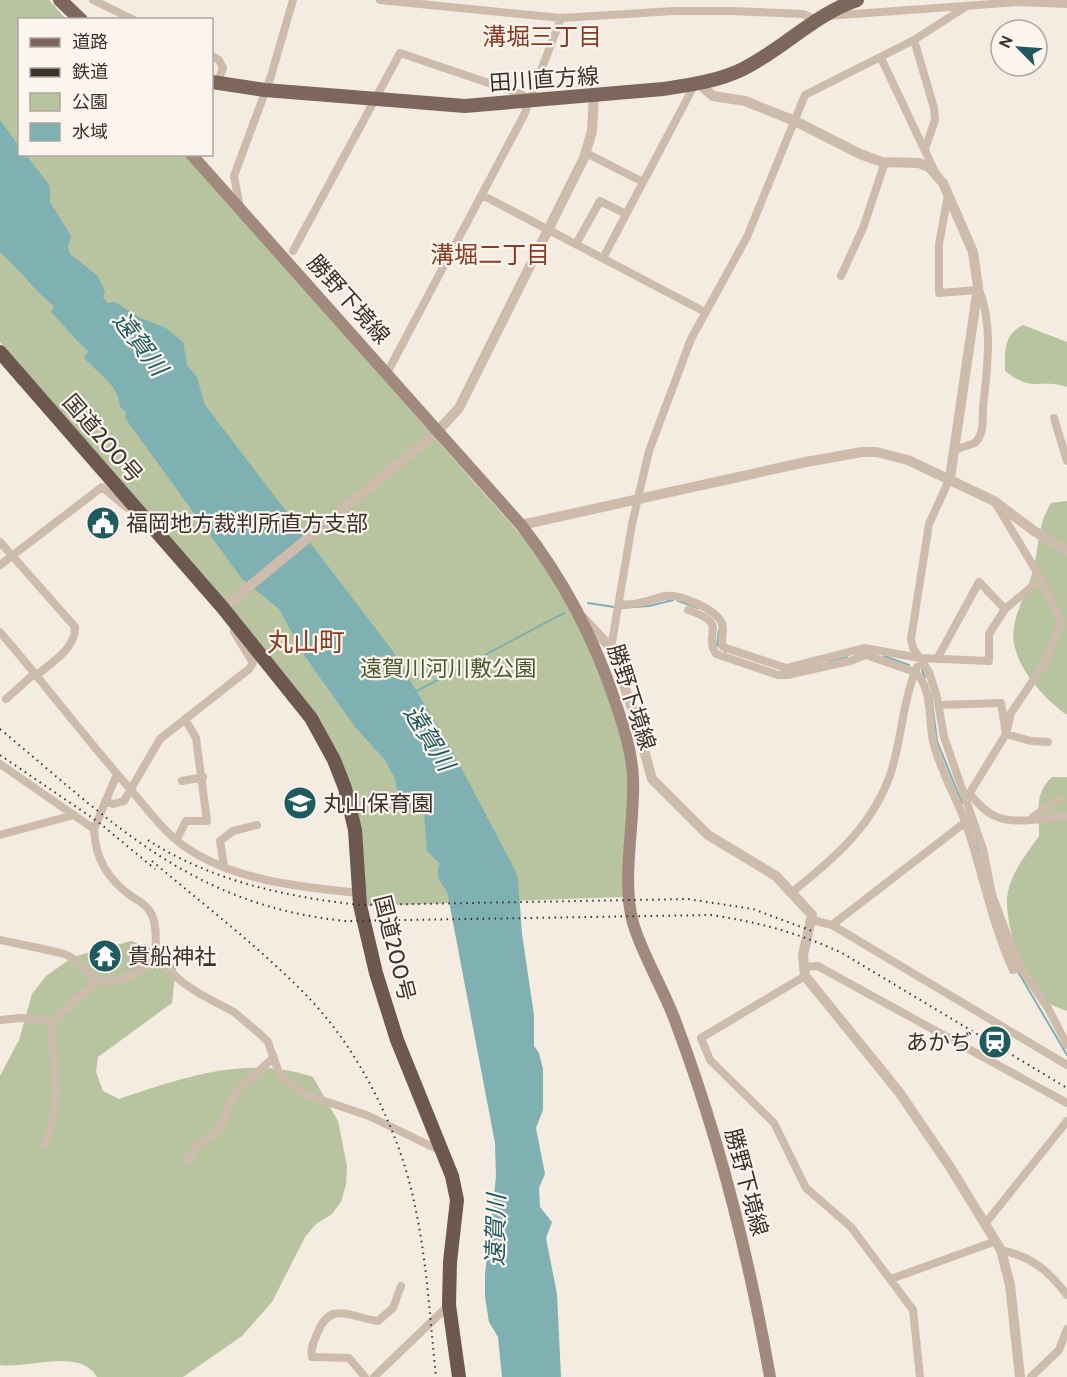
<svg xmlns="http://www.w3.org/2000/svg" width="1067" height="1377" viewBox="0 0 1067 1377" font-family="Cabin,'Noto Sans JP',sans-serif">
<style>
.green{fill:#b8c4a0}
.water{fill:#7fb0b2}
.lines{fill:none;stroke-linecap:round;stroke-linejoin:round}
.stream{stroke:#7fb0b2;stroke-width:2}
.minor{stroke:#cdbbac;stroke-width:8}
.tertiary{stroke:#cdbbac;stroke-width:10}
.secondary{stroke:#a18a7d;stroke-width:12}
.primary{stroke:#7d675c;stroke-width:14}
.trunk{stroke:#6c584f;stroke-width:14}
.rail{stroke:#3b302b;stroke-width:2;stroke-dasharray:1.5 4.5;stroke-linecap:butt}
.labels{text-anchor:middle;stroke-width:4.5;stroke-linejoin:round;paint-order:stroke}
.street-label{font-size:22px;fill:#3b302b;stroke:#fbf5ee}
.poi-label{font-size:22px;fill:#3b302b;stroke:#fbf5ee;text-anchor:start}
.park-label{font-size:22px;fill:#4a5a2e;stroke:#fbf5ee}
.neighbourhood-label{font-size:24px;fill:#8c3b22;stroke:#fbf5ee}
.water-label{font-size:24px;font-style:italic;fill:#1f5a5e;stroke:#fbf5ee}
.quarter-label{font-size:26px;fill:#8c3b22;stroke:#fbf5ee}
</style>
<rect width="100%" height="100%" fill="#f4ebe1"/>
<path class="green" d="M 0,0 L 49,0 L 66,19 L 20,20 L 20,154 L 186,155 L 548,566 L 572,605 L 606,685 L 626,752 L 629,785 L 625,897 L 366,906 L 361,833 L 349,786 L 222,599 L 0,342 Z
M 1023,325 L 1067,342 L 1067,387 C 1039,378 1033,393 1005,371 C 1005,351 1003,335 1023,325 Z
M 1067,501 L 1067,715 C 1042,697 1008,660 1014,627 C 1017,608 1027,592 1032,574 C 1040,548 1036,528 1051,503 Z
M 1052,777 L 1067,777 L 1067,1011 C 1059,1008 1048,1004 1042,999 C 1023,983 1002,916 1008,892 C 1012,871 1028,852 1039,836 C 1040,813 1033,794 1052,777 Z
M 131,941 L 164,953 L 176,968 L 172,1003 L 98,1057 L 96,1072 L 103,1091 L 119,1099 C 180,1078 249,1054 313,1077 L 338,1121 L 347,1166 L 346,1185 L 341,1202 L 332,1214 L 316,1224 L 305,1237 L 272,1302 L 242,1336 L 183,1377 L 97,1377 C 80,1347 28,1369 0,1365 L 0,1076 L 19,1040 L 32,994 L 46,976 L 73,957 Z"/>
<path class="water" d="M 0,120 L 19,146 L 20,154 L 26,155 L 50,186 L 50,202 L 71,236 L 68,246 L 70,254 L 98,276 L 105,291 L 103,297 L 107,303 L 115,302 L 141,318 L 166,328 L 183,342 L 187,365 L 197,377 L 205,405 L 392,650 L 454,754 L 514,868 L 518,878 L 522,934 L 534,1015 L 534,1046 L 539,1053 L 543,1069 L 543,1110 L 536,1128 L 545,1174 L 539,1188 L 540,1207 L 552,1222 L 546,1238 L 557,1294 L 561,1377 L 502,1377 L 498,1337 L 489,1322 L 485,1297 L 485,1274 L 496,1177 L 495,1143 L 447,891 C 440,882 434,875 440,864 L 427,851 L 424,813 L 418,809 L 412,811 L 399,796 L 395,779 L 385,760 L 355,727 L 304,655 L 279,609 L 242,579 L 125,418 L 126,412 L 120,407 C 119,385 98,373 84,358 L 88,351 C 74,339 65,326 51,312 L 54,306 C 34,291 20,269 0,252 Z"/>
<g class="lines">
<path class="stream" d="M 678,601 L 698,608
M 588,603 L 614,607
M 620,608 L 649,606 L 673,600
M 719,630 L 717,645 L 726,652
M 884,656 L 909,665
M 829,661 L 847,657
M 922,670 L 925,677
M 415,692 L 564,613
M 931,694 L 937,741 L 962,803
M 976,841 L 979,853
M 1017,970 L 1067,1055"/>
<path class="minor" d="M 93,0 L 134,20
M 380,0 L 561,18 L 674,11 L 731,11 L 803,14 L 817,20
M 827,16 L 1019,2 L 1067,4
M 914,40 L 934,108 L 935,120 L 925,149
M 212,56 L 219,60 L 223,68 L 217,84
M 881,58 L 935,172
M 586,153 L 643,182
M 482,195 L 705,312
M 948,195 L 939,244 L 939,293 L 978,290
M 240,208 L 234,176 L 271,76 L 293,0
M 576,244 L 600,201 L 626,214
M 293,251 L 400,53 L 521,94 L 530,100
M 603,258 L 695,84
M 841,276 L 863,228 L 885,162
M 387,373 L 524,115 L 561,18
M 1054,418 L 1067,461
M 954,450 L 975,443 C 985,432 982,422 983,408 C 987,369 994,324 978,287
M 950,478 L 929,524 L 911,639 L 913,648 L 929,672 L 937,697 L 944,737 L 983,849 L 992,894 L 1004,927 L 1020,967 L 1048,1008 L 1067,1045
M 0,542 L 75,627 C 76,648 51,663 37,675
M 0,565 L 102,487 L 126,507 L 136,511
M 619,604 C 636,606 649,600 665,596 C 680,594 717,609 722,624 C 725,632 720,640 723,647 L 786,668 L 864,648 L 920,658 L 989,661 L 989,634 L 1005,609 L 979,582 L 937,659
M 1005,609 L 1041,579
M 688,610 C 731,624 702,633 716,654 L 778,675 L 787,675 L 850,661 L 866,655 L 915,672 C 933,688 928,719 933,741 C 940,771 957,798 967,827 C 983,875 992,924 1013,970 L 1020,967
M 0,632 C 45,684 86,739 131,790 C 147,809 164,832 184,846 C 233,881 301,887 359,893
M 611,648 L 632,524 L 649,451 L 691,339 L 747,237 L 805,95 L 914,40 L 967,6
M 6,699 L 35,673
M 939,705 L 1001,703 L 1006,734 L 1031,741 L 1048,742
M 0,764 L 94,829
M 182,781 L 203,777
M 970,794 C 976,801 982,809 991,814 C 1011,827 1045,817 1067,816
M 966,799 L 1006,734 L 1011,713 L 1046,661 L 1061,622 L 1041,579 L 996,504
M 105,801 L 113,804 L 124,801 L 160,739 L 249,669 L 253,663 L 234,632 L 235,623
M 1033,817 L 1058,799
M 0,835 L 74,815
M 177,839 L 186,821 L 207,821 L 196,738 L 185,719
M 224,866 L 220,841 L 233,831 L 257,825
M 792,892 C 835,858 875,824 892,769 C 902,735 903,700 917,667
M 812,920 L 832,925 L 1067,1065
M 832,925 L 967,821
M 0,940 C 21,945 43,948 64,954 C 79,959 84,972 97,979 C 116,988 144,970 155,957 C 156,945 157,926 152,915 C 148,906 139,901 131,896 C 108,879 95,859 94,829 L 117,774
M 155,957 L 182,982 L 200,994 L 234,1012 L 261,1035 L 268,1042 L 279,1073 L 304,1094 L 369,1116 L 443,1152
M 803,967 L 818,966 L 825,970 L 1067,1103
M 805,976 L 701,1038 L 710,1060 L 774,1123 L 806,1188 L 851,1227 L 913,1310 L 920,1377
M 0,1020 L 21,1018 L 52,1021
M 44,1146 C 63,1106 52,1064 52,1021 L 99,980
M 187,1161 L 198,1145 L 221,1128 L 229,1105 L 239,1089 L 272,1059
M 985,1224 L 1067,1121
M 1001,1250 C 1032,1257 1048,1270 1067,1295
M 891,1279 L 996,1241
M 365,1377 L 349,1358 L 312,1357 C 310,1349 314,1342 317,1334 C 330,1299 351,1318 378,1321 L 393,1308 L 401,1286
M 374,1377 L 449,1305
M 1031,1377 L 1059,1350 L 1067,1329"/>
<path class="tertiary" d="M 698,83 L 713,96 L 745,101 L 795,121 L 860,154 L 882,162 L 919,163 L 929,167 L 943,183 L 973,252 L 978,287 L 950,478
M 521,525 L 806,462 L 862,452 L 876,452 L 908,460 L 994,501 L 1034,531 L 1067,551
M 223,608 L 437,432 L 459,408 L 584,158 L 592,131 L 594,96
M 582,617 L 611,648 L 633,711 L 652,779 L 708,835 L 776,876 L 812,915 L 803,955 L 805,976 L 899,1092 L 950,1167 L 1001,1250 L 1010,1285 L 1020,1377"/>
<path class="secondary" d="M 191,154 L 521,525 C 564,580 594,637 616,704 C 624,728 632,753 633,778 C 635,824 621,879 633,923 C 643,957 664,989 676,1023 C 719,1137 749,1257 770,1377"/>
<path class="primary" d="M 60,0 L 81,20
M 212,82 L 265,90 L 465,106 L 663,89 C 690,85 719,81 743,69 C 783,49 815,14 857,0"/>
<path class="trunk" d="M 0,352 L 223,608 L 311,718 L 334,760 L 345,788 L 355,830 L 360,905 L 376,973 L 397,1040 L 452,1176 L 457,1200 L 450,1262 L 449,1305 L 459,1377"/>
<path class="rail" d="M 0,729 C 113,823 191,905 345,921 L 711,915 C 758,922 799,933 842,953 L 1067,1088
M 0,755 L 97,821 L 155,869
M 148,840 C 211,881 287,897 360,905 L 688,899 L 753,909 L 812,931
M 152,861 C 204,905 258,946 306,995 C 359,1049 400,1132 415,1206 C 427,1262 430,1320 436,1377"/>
</g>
<defs>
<g id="civic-disc" transform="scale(1.725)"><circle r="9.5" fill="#1f5a5e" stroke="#fbf5ee"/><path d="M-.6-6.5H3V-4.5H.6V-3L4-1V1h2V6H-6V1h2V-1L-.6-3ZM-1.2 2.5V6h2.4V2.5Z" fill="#fff"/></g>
<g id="school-disc" transform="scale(1.725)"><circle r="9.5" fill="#1f5a5e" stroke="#fbf5ee"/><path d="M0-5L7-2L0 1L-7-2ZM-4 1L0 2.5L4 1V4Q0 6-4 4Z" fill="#fff"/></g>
<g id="temple-disc" transform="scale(1.725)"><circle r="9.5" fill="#1f5a5e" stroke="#fbf5ee"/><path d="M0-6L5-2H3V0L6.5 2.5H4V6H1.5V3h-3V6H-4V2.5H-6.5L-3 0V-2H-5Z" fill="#fff"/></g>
<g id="station-disc" transform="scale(1.725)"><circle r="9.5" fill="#1f5a5e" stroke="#fbf5ee"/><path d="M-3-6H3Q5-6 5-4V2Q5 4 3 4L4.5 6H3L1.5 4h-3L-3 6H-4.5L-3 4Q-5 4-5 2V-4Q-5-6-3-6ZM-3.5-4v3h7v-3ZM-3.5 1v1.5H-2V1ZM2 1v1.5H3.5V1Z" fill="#fff"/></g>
</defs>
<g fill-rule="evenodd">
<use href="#civic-disc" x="103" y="523"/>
<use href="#school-disc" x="300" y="803"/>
<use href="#temple-disc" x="105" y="956"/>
<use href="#station-disc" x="995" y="1042"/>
</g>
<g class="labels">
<g class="street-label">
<text transform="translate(544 79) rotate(-4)" y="8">田川直方線</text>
<text transform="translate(349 299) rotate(48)" y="8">勝野下境線</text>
<text transform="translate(103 438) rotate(49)" y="8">国道200号</text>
<text transform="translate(632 697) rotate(72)" y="8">勝野下境線</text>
<text transform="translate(395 948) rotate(76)" y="8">国道200号</text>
<text transform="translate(747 1182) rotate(75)" y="8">勝野下境線</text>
</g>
<g class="poi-label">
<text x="126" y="531">福岡地方裁判所直方支部</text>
<text x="323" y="811">丸山保育園</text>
<text x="128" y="964">貴船神社</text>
<text x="972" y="1050" text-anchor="end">あかぢ</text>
</g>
<g class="park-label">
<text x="448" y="676">遠賀川河川敷公園</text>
</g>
<g class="neighbourhood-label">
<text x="542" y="45">溝堀三丁目</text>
<text x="490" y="263">溝堀二丁目</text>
</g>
<g class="water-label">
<text transform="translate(140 344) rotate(53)" y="8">遠賀川</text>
<text transform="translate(429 738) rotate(58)" y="8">遠賀川</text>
<text transform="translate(496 1230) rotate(-89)" y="8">遠賀川</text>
</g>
<g class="quarter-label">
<text x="306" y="651">丸山町</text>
</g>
</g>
<rect x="18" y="18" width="195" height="138" fill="#fbf5ee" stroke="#aea6a0" stroke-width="1.5"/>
<rect x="30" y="38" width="30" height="9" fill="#7d675c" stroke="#aea6a0" stroke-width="1.5"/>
<text x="72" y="48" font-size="18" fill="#3b302b">道路</text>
<rect x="30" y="68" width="30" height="9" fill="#3b302b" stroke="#aea6a0" stroke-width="1.5"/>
<text x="72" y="78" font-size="18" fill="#3b302b">鉄道</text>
<rect x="30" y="93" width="30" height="18" fill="#b8c4a0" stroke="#aea6a0" stroke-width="1.5"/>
<text x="72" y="108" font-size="18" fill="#3b302b">公園</text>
<rect x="30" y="123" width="30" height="18" fill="#7fb0b2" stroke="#aea6a0" stroke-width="1.5"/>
<text x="72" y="138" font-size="18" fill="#3b302b">水域</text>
<g transform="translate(1019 48) rotate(295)"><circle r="28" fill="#fbf5ee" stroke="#aea6a0" stroke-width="1.5"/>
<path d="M0-4.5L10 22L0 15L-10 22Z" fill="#1f5a5e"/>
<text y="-9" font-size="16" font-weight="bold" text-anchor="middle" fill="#3b302b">N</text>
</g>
</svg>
